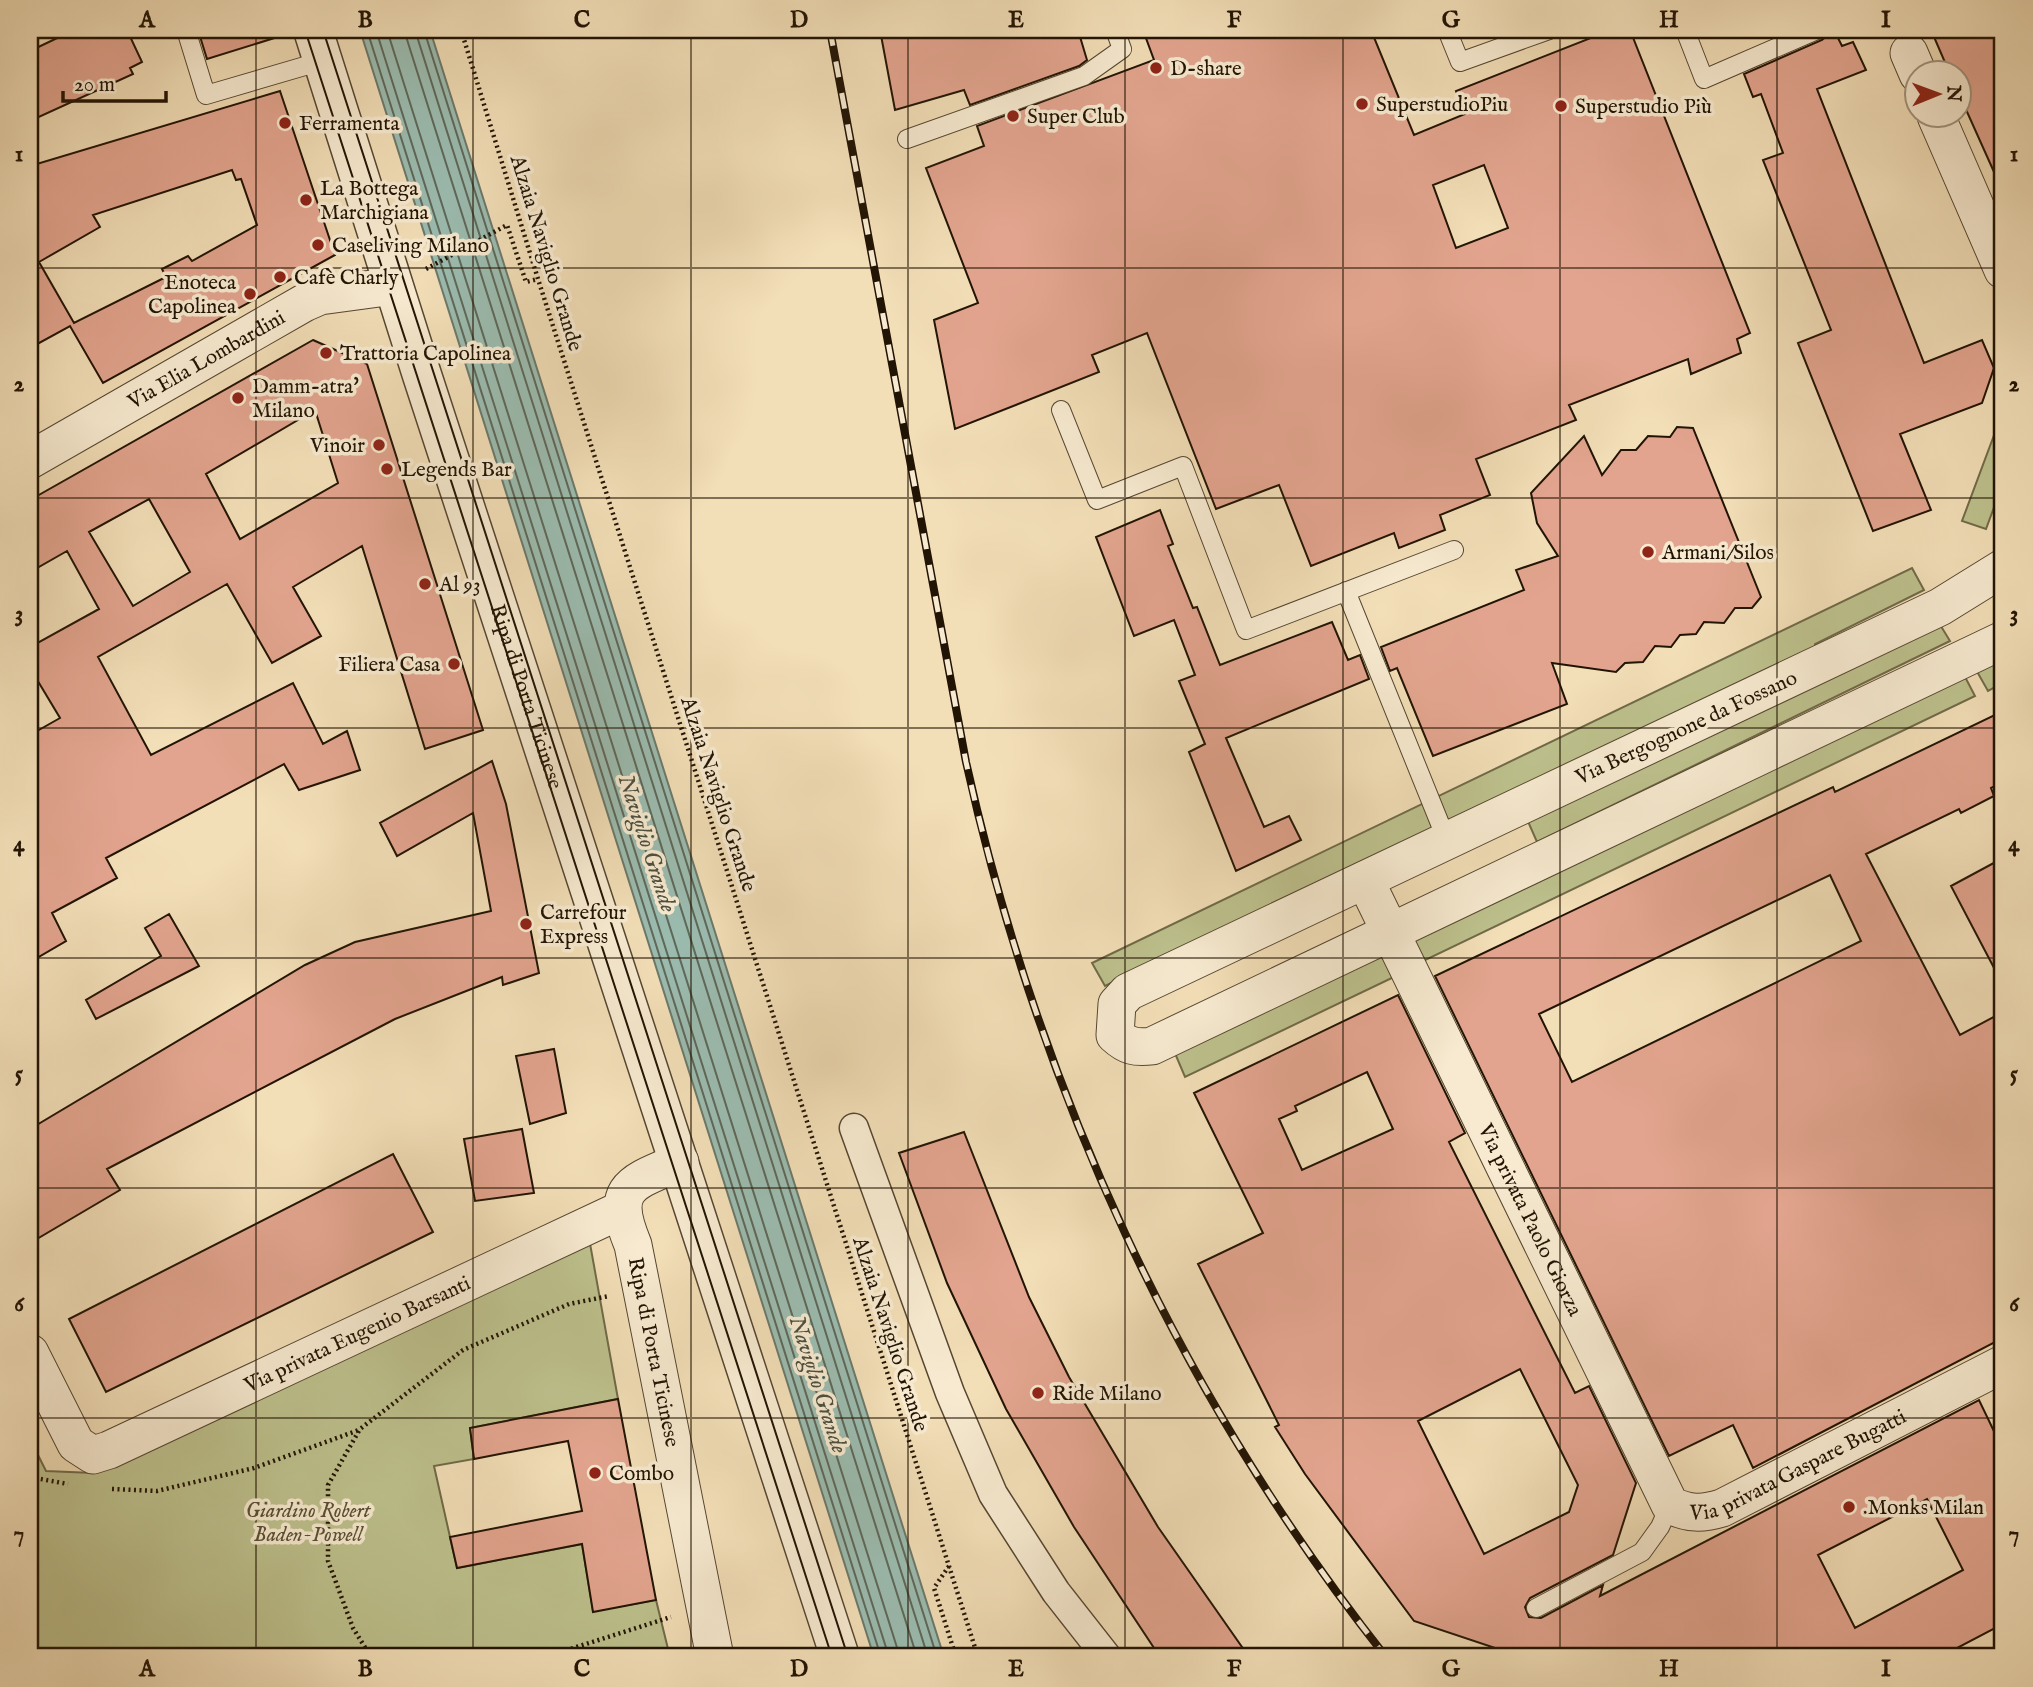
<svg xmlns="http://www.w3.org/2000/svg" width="2033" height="1687" viewBox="0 0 2033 1687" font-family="'IM FELL English',serif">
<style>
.green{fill:#bdc18d;stroke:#706a48;stroke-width:2}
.water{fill:#9bbcb0;stroke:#6b796b;stroke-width:2}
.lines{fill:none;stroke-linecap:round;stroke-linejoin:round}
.shore{stroke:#5e685a;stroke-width:2}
.building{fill:#e2a48e;stroke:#221404;stroke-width:2;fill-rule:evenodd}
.service-casing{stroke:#564631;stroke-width:20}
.pedestrian-casing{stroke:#564631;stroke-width:31}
.minor-casing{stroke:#564631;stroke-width:39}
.tertiary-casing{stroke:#564631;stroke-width:41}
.path{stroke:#221404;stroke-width:4.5;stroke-dasharray:2 3.5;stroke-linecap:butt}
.service{stroke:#f7ead0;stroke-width:18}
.pedestrian{stroke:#f7ead0;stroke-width:28}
.minor{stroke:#f7ead0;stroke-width:37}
.tertiary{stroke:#f7ead0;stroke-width:38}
.tram{stroke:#221404;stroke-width:2}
.rail-casing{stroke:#221404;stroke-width:8}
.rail{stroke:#f7ead0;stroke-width:5;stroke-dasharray:16;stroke-linecap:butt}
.grid{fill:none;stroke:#221404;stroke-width:2;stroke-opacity:0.55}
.poi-dot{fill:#8f2418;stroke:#f7ead0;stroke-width:2.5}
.labels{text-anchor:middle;stroke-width:7;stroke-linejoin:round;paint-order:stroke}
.poi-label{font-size:21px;fill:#221404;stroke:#f7ead0;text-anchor:start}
.street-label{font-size:21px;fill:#221404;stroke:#f7ead0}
.park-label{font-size:21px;font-style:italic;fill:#585134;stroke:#f7ead0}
.water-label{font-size:23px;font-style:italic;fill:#4c4f40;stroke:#f7ead0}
.neatline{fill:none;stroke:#221404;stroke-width:2.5}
.grid-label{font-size:23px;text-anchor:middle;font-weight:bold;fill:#221404}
</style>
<rect width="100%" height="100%" fill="#f2deb7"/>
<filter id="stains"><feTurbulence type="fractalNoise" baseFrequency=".00286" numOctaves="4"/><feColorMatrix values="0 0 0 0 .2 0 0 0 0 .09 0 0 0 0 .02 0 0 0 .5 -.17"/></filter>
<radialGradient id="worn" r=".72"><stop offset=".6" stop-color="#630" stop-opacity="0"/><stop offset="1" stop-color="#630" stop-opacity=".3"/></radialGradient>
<path class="green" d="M 2003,411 L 2003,483 L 1986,529 L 1962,521 Z
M 1912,568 L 1924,590 L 1815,644 L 1815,656 L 1547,774 L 1105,986 L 1092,963 Z
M 1936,618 L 1950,641 L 1537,842 L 1526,817 Z
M 2003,657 L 2003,683 L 1988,691 L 1975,668 Z
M 1963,673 L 1975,696 L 1415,965 L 1403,941 Z
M 1384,953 L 1396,976 L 1185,1077 L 1174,1051 Z
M 589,1238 L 618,1399 L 470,1428 L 474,1459 L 434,1466 L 457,1568 L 582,1544 L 593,1611 L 656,1600 L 670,1657 L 30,1657 L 30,1439 L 46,1471 L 93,1473 Z"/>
<path class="water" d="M 360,30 L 430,30 L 944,1657 L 874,1657 Z"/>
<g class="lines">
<path class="shore" d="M 367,30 L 881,1657
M 376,30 L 889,1657
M 387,30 L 900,1657
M 404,30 L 917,1657
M 415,30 L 928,1657
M 424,30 L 937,1657"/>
</g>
<path class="building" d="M 74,30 L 127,30 L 142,62 L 130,68 L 133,74 L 30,121 L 30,51 Z
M 198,30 L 280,30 L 281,36 L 207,59 Z
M 880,30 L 1078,30 L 1087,60 L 1079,66 L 970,105 L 964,90 L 895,110 Z
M 1143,30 L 1371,30 L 1414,135 L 1465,114 L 1456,91 L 1611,30 L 1630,30 L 1750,333 L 1737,339 L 1741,353 L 1691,374 L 1688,359 L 1569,405 L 1576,420 L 1476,459 L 1490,495 L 1440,515 L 1445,530 L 1399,548 L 1394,533 L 1311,566 L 1279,485 L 1216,509 L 1147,333 L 1092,355 L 1099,372 L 955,429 L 934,320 L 978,303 L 926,168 L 984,146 L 977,126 L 1154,60 ZM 1484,165 L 1508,228 L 1456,248 L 1433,185 Z
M 1834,30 L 1842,46 L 1853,42 L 1866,70 L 1817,89 L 1924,363 L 1982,340 L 1994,368 L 1982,403 L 1900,434 L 1931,510 L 1873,531 L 1798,343 L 1831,330 L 1763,160 L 1783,153 L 1761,94 L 1753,97 L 1744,74 L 1822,40 Z
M 1931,30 L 2003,30 L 2003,192 L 1959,94 L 1959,74 L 1950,74 Z
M 280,91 L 335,255 L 103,383 L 70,326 L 30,348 L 30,166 ZM 232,170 L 236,180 L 241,179 L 257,225 L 192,261 L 188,256 L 162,269 L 166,277 L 74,323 L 39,262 L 100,227 L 93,215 Z
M 313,340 L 367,364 L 483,730 L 425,749 L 362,546 L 293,587 L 321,636 L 272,663 L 227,584 L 98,657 L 151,755 L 293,683 L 323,744 L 347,731 L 360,770 L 299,790 L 284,764 L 106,858 L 117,878 L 52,913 L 66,941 L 30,962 L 30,735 L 60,718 L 30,668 L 30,647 L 99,609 L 67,551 L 30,572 L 30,500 ZM 315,410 L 338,483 L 240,539 L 206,474 ZM 149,499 L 190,572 L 133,606 L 89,532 Z
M 1677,427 L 1693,428 L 1761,597 L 1752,608 L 1735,608 L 1724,623 L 1704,622 L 1696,634 L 1680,635 L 1671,647 L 1655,646 L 1643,662 L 1625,663 L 1616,672 L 1552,663 L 1567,704 L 1433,756 L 1397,668 L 1390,671 L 1381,647 L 1524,590 L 1516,570 L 1558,556 L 1537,523 L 1531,493 L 1584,436 L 1602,475 L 1621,450 L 1636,450 L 1648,436 L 1670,437 Z
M 1160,510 L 1173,544 L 1168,546 L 1193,608 L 1197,607 L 1220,665 L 1332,622 L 1348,660 L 1360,655 L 1369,679 L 1226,738 L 1264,827 L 1289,816 L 1301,840 L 1236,871 L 1189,752 L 1205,744 L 1179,681 L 1195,675 L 1174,620 L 1134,636 L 1096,537 Z
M 2003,711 L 2003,782 L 1991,788 L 1994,796 L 1961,813 L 1959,809 L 1866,854 L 1960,1035 L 2003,1012 L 2003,1338 L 1753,1468 L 1733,1425 L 1669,1456 L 1435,976 L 1833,787 L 1835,792 ZM 1830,875 L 1861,941 L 1572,1082 L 1539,1014 Z
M 492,761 L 506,804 L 539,973 L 503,985 L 502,977 L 395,1019 L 107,1169 L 120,1190 L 30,1243 L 30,1129 L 305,965 L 355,942 L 491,911 L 473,813 L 397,856 L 380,823 Z
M 2003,858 L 2003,985 L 1951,886 Z
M 169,914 L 199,966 L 96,1019 L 86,1000 L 161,956 L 145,928 Z
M 1398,995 L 1465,1133 L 1449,1142 L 1575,1393 L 1589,1386 L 1636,1483 L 1613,1555 L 1530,1598 L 1525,1607 L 1529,1617 L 1541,1618 L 1603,1585 L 1600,1596 L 1979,1400 L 2003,1450 L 2003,1624 L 1940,1657 L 1522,1657 L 1414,1621 L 1305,1474 L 1275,1427 L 1279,1425 L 1198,1264 L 1263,1233 L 1194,1093 ZM 1367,1072 L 1393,1129 L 1302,1170 L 1279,1119 L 1297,1111 L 1295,1106 ZM 1520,1369 L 1578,1485 L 1569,1512 L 1484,1554 L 1418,1421 ZM 1927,1499 L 1963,1570 L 1855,1628 L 1818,1555 Z
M 554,1049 L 566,1113 L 530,1124 L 516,1056 Z
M 522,1129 L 534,1193 L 475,1201 L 464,1139 Z
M 964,1132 L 1029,1297 L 1069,1377 L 1158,1527 L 1249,1657 L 1160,1657 L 1074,1527 L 1006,1409 L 947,1283 L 899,1153 Z
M 393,1154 L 433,1232 L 106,1392 L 69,1319 Z
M 618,1399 L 656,1600 L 593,1612 L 582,1544 L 457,1568 L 450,1537 L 582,1511 L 568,1441 L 474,1459 L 470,1428 Z"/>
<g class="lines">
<g class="service-casing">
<path id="service" d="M 186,30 L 206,95 L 322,61
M 1447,30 L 1460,62 L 1549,30
M 1685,30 L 1704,79 L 1817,30
M 907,139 L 1084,76 L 1122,49 L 1115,30
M 1061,410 L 1097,500 L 1183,466 L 1246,630 L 1454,550
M 1346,591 L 1447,841
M 1536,1608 L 1642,1552 L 1660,1527 L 1670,1505"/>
</g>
<g class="pedestrian-casing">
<path id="pedestrian" d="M 854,1128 L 950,1393 L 993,1494 L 1056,1592 L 1107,1657"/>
</g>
<g class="minor-casing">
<g id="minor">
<path d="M 1909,53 L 1918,74"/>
<path d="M 1936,116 L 2003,270"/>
<path id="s1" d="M 30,460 L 304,303 L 320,296 L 394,286"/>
<path d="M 2003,568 L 1940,607 L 1128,992 L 1117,1004 L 1115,1035 C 1127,1046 1135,1048 1152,1046 L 2003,640"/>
<path id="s2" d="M 1365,880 L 1670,1505 C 1689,1514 1702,1514 1722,1508 L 2003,1364"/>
<path id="s3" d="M 680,1162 C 630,1183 609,1187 633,1245 L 715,1657"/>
<path id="s4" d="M 30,1353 L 76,1444 L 93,1455 L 109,1450 L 621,1210"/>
</g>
</g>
<g class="tertiary-casing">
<g id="tertiary">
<path id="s5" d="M 313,30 L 421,372 L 840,1657"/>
</g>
</g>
<path class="path" d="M 461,30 L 538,279 L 978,1657
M 426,269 L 507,225 L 526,282 L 538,279
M 30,1477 L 68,1484
M 112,1489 L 157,1491 L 254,1468 L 359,1430
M 949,1566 L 934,1588 L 956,1657
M 371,1657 L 353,1628 L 328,1561 L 328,1485 L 360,1429 L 463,1350 L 569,1304 L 609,1296
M 545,1657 L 671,1617"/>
<use href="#service" class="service"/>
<use href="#pedestrian" class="pedestrian"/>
<use href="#minor" class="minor"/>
<use href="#tertiary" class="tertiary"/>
<path class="tram" d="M 305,30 L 832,1657
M 323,30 L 848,1657"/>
<g class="rail-casing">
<path id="rail" d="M 830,30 L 966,762 C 1038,1088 1178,1394 1386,1657"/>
</g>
<use href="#rail" class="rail"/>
</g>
<path class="grid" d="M 256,30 L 256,1657M 473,30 L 473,1657M 691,30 L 691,1657M 908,30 L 908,1657M 1125,30 L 1125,1657M 1343,30 L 1343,1657M 1560,30 L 1560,1657M 1777,30 L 1777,1657M 30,268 L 2003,268M 30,498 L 2003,498M 30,728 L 2003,728M 30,958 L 2003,958M 30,1188 L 2003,1188M 30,1418 L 2003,1418"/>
<g class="poi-dot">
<circle cx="1156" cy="68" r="7"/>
<circle cx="1362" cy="104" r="7"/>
<circle cx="1561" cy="106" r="7"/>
<circle cx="1013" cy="116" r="7"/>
<circle cx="285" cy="123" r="7"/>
<circle cx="306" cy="200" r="7"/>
<circle cx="318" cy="245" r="7"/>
<circle cx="280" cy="277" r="7"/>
<circle cx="250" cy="294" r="7"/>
<circle cx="326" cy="353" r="7"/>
<circle cx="238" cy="398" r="7"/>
<circle cx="379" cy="445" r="7"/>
<circle cx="387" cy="469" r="7"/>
<circle cx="1648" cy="552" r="7"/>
<circle cx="425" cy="584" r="7"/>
<circle cx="454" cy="664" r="7"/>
<circle cx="526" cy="924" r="7"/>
<circle cx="1038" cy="1393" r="7"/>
<circle cx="595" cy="1473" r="7"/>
<circle cx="1849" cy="1507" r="7"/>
</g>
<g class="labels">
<g class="poi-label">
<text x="1170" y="75">D-share</text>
<text x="1376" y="111">SuperstudioPiu</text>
<text x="1575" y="113">Superstudio Più</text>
<text x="1027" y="123">Super Club</text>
<text x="299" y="130">Ferramenta</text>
<text x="320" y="195">La Bottega<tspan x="320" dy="24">Marchigiana</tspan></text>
<text x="332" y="252">Caseliving Milano</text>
<text x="294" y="284">Cafè Charly</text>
<text x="236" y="289" text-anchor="end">Enoteca<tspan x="236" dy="24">Capolinea</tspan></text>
<text x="340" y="360">Trattoria Capolinea</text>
<text x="252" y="393">Damm-atra'<tspan x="252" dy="24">Milano</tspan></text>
<text x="365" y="452" text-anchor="end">Vinoir</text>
<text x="401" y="476">Legends Bar</text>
<text x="1662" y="559">Armani/Silos</text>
<text x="439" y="591">Al 93</text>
<text x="440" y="671" text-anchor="end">Filiera Casa</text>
<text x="540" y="919">Carrefour<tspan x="540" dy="24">Express</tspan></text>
<text x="1052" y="1400">Ride Milano</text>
<text x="609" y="1480">Combo</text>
<text x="1863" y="1514">.Monks Milan</text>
</g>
<g class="street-label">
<text transform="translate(547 253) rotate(73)" y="7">Alzaia Naviglio Grande</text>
<text dy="7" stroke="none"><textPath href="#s1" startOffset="203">Via Elia Lombardini</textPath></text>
<text dy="7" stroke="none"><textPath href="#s5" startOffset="700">Ripa di Porta Ticinese</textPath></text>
<text transform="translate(1686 727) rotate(-25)" y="7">Via Bergognone da Fossano</text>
<text transform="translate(719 794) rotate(72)" y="7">Alzaia Naviglio Grande</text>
<text dy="7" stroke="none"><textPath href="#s2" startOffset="378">Via privata Paolo Giorza</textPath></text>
<text dy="7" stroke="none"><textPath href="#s4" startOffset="413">Via privata Eugenio Barsanti</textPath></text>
<text transform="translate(891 1334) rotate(72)" y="7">Alzaia Naviglio Grande</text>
<text dy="7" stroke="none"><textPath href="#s3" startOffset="226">Ripa di Porta Ticinese</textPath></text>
<text dy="7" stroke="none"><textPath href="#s2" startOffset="835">Via privata Gaspare Bugatti</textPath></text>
</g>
<g class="park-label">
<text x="308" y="1517">Giardino Robert<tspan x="308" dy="24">Baden-Powell</tspan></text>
</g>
<g class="water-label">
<text transform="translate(648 843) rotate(72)" y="8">Naviglio Grande</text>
<text transform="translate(819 1384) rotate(72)" y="8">Naviglio Grande</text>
</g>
</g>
<rect width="2033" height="1687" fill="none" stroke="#f2deb7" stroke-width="77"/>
<g transform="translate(1938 94) rotate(89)"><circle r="33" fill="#f7ead0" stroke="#a2947e" stroke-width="2"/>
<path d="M0-5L12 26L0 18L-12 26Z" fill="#8f2418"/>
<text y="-10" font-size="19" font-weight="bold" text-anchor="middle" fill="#221404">N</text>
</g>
<path d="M63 91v10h103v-10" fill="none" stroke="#221404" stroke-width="3.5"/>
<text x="74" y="91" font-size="21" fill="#221404" stroke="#f7ead0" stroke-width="5" paint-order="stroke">20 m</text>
<rect x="38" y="38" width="1956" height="1610" class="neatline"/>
<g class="grid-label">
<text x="147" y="27">A</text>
<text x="365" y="27">B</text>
<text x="582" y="27">C</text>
<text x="799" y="27">D</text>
<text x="1016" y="27">E</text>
<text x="1234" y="27">F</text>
<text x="1451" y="27">G</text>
<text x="1669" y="27">H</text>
<text x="1886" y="27">I</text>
<text x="19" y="161">1</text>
<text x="2014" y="161">1</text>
<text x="19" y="391">2</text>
<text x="2014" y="391">2</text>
<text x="19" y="621">3</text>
<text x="2014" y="621">3</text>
<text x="19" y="851">4</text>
<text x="2014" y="851">4</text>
<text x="19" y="1081">5</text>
<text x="2014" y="1081">5</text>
<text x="19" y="1311">6</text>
<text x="2014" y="1311">6</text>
<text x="19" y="1541">7</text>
<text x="2014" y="1541">7</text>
<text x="147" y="1676">A</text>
<text x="365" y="1676">B</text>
<text x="582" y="1676">C</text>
<text x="799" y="1676">D</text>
<text x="1016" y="1676">E</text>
<text x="1234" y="1676">F</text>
<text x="1451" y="1676">G</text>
<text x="1669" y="1676">H</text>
<text x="1886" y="1676">I</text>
</g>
<rect width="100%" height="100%" filter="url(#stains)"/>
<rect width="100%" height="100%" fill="url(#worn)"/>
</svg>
